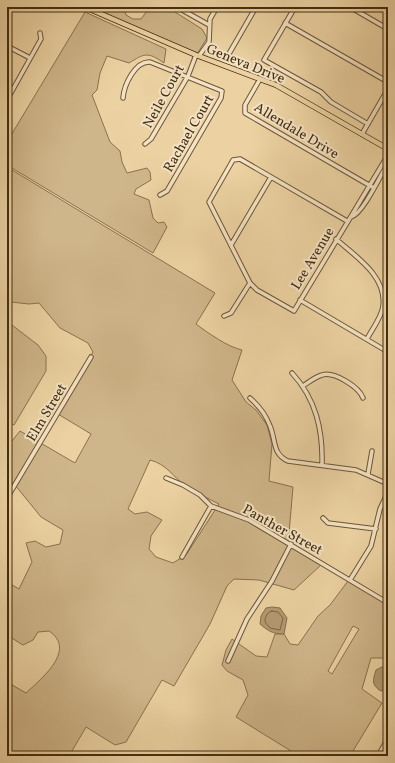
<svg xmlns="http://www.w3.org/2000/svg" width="395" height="763" viewBox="0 0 395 763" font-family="Vollkorn,serif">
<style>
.green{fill:#cfb68a;stroke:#89724e;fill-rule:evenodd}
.water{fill:#b39a71;stroke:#866e4b}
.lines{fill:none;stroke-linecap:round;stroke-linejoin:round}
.shore{stroke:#7b6442;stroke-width:1}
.minor-casing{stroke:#6d5636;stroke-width:5.5}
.major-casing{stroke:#432d12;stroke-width:6}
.minor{stroke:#f3e2c3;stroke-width:3.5}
.major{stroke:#ecd2a2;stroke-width:4.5}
.labels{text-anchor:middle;stroke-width:4;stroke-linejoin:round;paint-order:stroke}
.street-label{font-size:14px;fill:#432d12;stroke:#f3e2c3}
</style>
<rect width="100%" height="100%" fill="#ecd2a2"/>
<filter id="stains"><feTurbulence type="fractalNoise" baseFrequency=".005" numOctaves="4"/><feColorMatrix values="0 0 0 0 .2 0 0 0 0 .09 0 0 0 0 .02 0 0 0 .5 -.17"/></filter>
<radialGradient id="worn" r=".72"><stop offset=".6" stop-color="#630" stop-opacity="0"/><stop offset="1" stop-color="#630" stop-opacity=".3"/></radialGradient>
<path class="green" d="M 105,7 L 124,7 L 126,15 L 133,19 L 141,19 L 150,7 L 167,7 L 202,29 L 207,38 L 197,54 L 101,12 Z
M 85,12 L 166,49 L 164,63 C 147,51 144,54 129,63 L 107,56 L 100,73 L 97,90 L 92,95 L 110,142 L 120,151 L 122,162 L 127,173 L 147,168 L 150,172 L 151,180 L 136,189 L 134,194 L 149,200 L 153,218 L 158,223 L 164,222 L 167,227 L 153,253 L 7,165 L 7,142 Z
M 7,167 L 215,293 L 196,324 C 208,333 228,347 242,350 L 232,380 L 246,402 L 256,410 L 267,425 L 272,444 L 269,481 L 293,487 L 288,545 L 321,565 L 294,590 L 259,580 L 234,579 L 227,586 L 210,624 L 174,686 L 162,680 L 126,742 L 115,745 L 86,727 L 69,756 L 7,756 L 7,682 L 26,693 C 42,678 77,650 49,631 L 38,632 L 33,640 L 23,645 L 7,635 L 7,582 L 19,589 L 32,562 L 26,543 L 35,541 L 46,547 L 60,544 L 63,530 L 41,517 L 15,485 L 7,480 L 7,447 L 20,431 L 75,463 L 91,434 L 58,414 L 93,352 L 88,343 L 60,328 L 39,303 L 29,304 L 11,302 L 7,306 ZM 150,460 C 166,464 173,476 185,486 C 195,493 208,498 219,504 L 186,555 L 173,563 L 156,557 L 149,549 L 151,536 L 162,520 L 147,512 L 135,514 L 128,509 Z
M 7,318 L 8,322 L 38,345 L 46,356 L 46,371 L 14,425 L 7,422 Z
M 348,581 L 388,605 L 388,658 L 371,658 L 362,689 L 382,703 L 350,756 L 299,756 L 236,717 L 248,695 L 243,680 L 227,671 L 222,665 L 226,650 L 232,639 L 256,656 L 267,657 L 275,634 L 284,634 L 290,644 L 298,645 L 318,616 L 330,605 ZM 353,626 L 359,629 L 332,674 L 328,671 Z"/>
<path class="water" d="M 272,607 L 280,608 L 287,618 L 284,634 C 273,634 268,631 260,624 L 261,616 L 266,608 Z
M 384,666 L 388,667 L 388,685 L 386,690 L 381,691 C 371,685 373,680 376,670 Z"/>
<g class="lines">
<path class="shore" d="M 272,611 L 278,612 L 283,618 L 280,630 L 270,628 L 265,622 C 265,617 267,612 272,611 Z"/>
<g class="minor-casing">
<path id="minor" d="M 177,7 L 209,25
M 295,7 L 264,60 L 321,92 L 331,102 L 368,124
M 350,7 L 388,29
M 285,23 L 388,82
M 7,46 L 30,58
M 230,52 L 256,7
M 199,56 L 209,42 L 210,19 L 217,7
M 260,79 L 245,105 L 245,113 L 374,188
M 123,98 C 124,85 135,61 150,62 L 222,91 L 221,98 L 167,191 L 160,195
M 7,100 L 41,39 L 40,33
M 362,134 L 388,89
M 145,144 L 151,139 L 188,76 L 196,55
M 351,217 C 363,214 381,174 388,163
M 347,221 L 240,159 L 233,160 L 209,202 L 250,283 L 257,290 L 294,311 L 388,155
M 336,239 C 355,256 387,276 383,306 C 382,317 372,329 367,339
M 231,245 L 271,177
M 300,300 L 388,352
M 224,316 L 231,313 L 250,283
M 292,373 C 316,399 323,430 322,465
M 303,386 C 309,382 315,377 322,375 C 334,371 359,387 363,398
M 250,398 C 259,406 266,415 270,426 C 276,440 272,454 288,461 L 356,470 L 388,484
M 368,474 L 372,451
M 166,478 L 183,485 L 200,495 L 211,506 L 249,520 L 388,603
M 7,498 L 91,357
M 323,518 L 328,523 L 376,529
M 182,557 L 211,506
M 350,580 L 371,546 L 380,509 L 388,492
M 228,661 L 247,619 L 272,581 L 291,544
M 378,756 L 388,738"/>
</g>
<g class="major-casing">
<path id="major" d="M 85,7 L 196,55 L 276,85 L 388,149"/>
</g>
<use href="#minor" class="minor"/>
<use href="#major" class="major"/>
</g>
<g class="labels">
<g class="street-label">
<text transform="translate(246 63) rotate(22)" y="5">Geneva Drive</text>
<text transform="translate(163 96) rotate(-61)" y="5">Neile Court</text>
<text transform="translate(297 130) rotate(31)" y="5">Allendale Drive</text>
<text transform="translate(188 133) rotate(-60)" y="5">Rachael Court</text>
<text transform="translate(312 258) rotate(-59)" y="5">Lee Avenue</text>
<text transform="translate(46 412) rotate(-59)" y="5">Elm Street</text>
<text transform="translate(283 529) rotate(29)" y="5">Panther Street</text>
</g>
</g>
<rect width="395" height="763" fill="none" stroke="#ecd2a2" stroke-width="24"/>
<rect x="8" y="8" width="379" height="747" fill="none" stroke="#432d12" stroke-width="2"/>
<rect x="12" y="12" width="371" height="739" fill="none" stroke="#432d12"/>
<rect width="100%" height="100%" filter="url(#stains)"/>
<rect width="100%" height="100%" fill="url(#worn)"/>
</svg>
